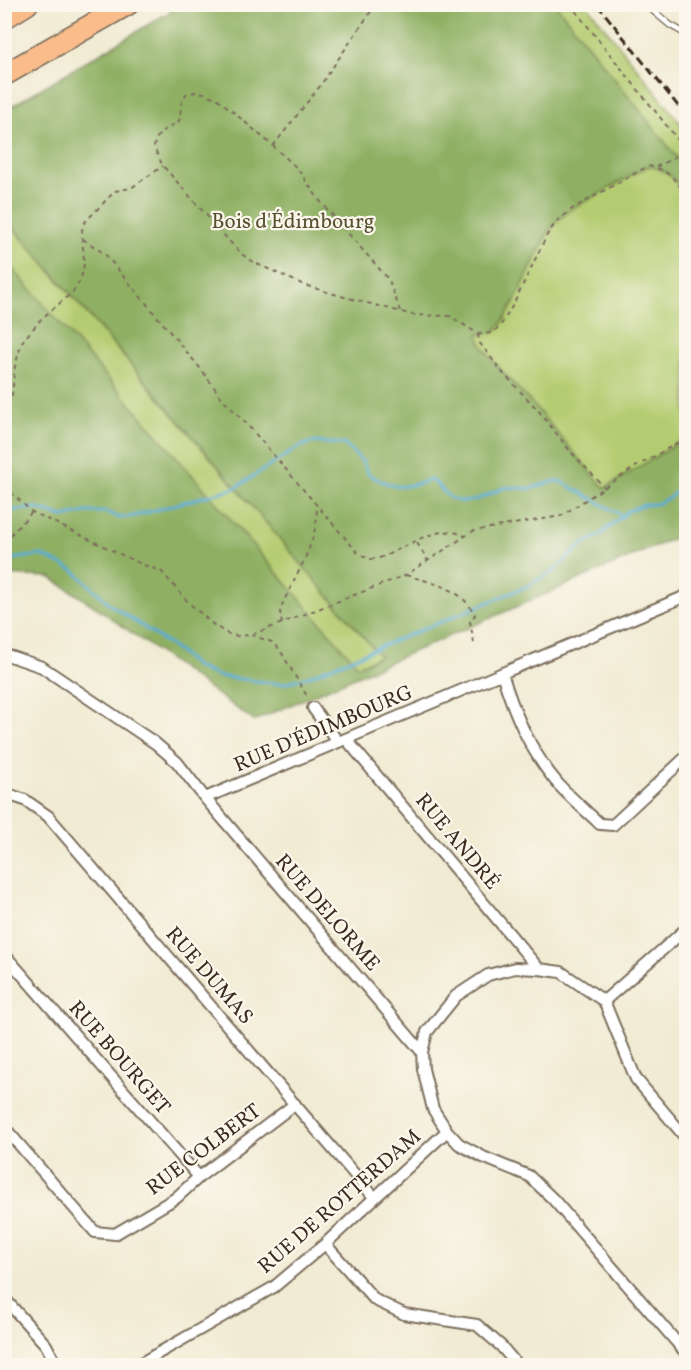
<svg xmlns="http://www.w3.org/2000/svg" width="691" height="1370" viewBox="0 0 691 1370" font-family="Vollkorn,serif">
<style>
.green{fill:#b4cc71;stroke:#787b48;stroke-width:1.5}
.forest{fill:#8fb063;stroke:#656d40;stroke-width:1.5}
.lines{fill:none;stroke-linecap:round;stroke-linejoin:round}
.stream{stroke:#57abd3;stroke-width:3}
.service-casing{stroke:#7b6e5d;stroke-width:8}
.minor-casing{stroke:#7b6e5d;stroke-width:14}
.motorway-casing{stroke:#7b6e5d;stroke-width:24}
.path{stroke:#7b6e5d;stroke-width:2;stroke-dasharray:4.5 4.5;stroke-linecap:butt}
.service{stroke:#fff;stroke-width:5}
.minor{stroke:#fff;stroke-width:10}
.motorway{stroke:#f9bc8a;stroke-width:21}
.rail{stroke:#3b2a1e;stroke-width:3;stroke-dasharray:9 4.5;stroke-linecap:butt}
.labels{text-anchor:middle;stroke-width:4.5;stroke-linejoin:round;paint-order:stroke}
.park-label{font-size:21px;fill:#595233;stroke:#fbf7ec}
.street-label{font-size:21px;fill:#3b2a1e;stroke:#fbf7ec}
</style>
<rect width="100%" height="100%" fill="#fbf7ec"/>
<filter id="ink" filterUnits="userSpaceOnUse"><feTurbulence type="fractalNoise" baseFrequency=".0167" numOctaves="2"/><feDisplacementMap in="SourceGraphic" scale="12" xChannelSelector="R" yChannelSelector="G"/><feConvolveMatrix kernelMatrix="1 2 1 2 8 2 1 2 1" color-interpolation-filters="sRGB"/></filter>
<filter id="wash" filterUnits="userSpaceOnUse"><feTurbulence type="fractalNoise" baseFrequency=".008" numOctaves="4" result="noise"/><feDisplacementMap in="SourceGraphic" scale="24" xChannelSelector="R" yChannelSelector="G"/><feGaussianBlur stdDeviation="1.35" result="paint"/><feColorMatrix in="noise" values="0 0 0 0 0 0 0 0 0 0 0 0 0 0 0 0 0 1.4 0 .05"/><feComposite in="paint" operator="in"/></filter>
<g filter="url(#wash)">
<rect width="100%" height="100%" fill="#f1ebd3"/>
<path class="green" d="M 556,5 L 587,5 L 686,130 L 686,169 Z
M 648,166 C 668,169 675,180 686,194 L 686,438 L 605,488 L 571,452 L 538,410 L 503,373 L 479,342 L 478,334 L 492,333 L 501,325 L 514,303 L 547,235 L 557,221 L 572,209 Z
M 4,217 L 380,656 L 358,666 L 5,260 Z"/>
<path class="forest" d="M 181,5 L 556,5 L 686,169 L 686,194 C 675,180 668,169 648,166 L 572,209 L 557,221 L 547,235 L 514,303 L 501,325 L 492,333 L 478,334 C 481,355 523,392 538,410 C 561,436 581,463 605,488 L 686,438 L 686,533 L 254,721 L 97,608 L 50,577 L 5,575 L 5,260 L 358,666 L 380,656 L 5,217 L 5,110 Z"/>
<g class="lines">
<path class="stream" d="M 4,511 L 36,508 L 63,517 L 86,512 L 107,512 L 119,518 L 134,516 L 235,488 L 299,447 L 312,442 L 344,444 L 363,462 L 368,474 C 395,490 401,489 430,480 C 442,484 444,499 459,501 C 475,504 489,493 504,488 C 514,485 523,490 532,488 C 542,486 550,481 560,481 L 623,516
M 4,560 L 41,555 L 73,570 L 111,605 L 171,646 L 198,668 L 217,676 L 282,684 L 309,676 L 528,586 L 555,570 L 582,545 L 600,535 L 628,511 L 644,505 L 656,504 L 669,498 L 686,483"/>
</g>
</g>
<g filter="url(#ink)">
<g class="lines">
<g class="service-casing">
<path id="service" d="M 645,4 L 670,25 L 686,34"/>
</g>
<g class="minor-casing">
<path id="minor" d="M 4,654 L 42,667 L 155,743 L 177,762 L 205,798 L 422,1052
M 502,673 C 514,714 531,753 559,785 C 572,799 586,811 600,824 L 613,825 L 686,757
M 313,708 L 338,742
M 346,739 L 539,969
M 4,793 L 25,800 L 48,816 L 374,1197
M 205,798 L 686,596
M 4,954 L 199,1177
M 604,1001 L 561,972 L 539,969 L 515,968 L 488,975 L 456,996 L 427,1032 L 422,1052 L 423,1069 L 433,1109 L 447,1131 L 459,1144 L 483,1157 L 529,1176 L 553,1199 L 686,1353
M 604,1001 L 636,1079 L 686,1138
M 604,1001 L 686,929
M 4,1127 L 95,1232 L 115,1234 L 176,1198 L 199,1177 L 295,1104
M 325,1244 L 375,1300 L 404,1314 L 477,1325 L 501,1346 L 518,1366
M 4,1298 L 46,1345 L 57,1366
M 136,1366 L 274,1287 L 325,1244 L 447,1131"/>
</g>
<g class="motorway-casing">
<path id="motorway" d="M 4,18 L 27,4
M 4,75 L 128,4"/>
</g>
<path class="path" d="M 570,4 L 686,150
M 273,146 L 320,86 L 376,4
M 656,167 L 686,151
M 83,239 L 105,254 L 200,368 L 222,398 L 252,430 L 358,553 L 370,559 L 377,559 C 404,550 437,521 465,536
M 400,311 L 389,280 L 320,201 L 297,168 L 273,146 L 218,99 L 204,93 L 195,92 L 186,94 L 182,101 L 179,121 C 167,129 156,131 154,148 L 163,166 L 231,243 L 243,255 L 255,263 L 304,285 L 341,296 L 413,315 L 450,316 L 478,334 L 492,333 L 501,325 L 514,303 L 547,235 L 557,221 L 572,209 L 648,166 C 668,169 675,180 686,194
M 478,334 L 479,342 L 503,373 L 538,410 L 571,452 L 605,488
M 4,401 L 12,395 L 15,366 L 22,342 L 41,319 L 73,292 L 81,279 L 84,264 L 82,230 L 85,222 L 115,191 L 131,188 L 163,166
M 4,486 L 32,512 L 141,564 L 161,571 L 188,602 L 215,626 L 228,634 L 238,636 L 251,635 L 406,575 L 473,531 L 561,516 L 637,466 L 686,438
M 4,542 L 32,512
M 417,543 L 428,561
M 406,575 C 434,584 460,586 475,615 L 470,622 L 474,643
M 282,624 L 280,612 L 282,605 C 294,579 322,534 316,506
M 251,635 L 272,642 L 280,650 L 308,698"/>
<use href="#service" class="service"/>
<use href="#minor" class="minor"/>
<use href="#motorway" class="motorway"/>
<path class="rail" d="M 597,4 L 686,116"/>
</g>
</g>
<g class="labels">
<g class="park-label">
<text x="293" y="228">Bois d'Édimbourg</text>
</g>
<g class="street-label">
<text transform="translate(323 728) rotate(-23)" y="7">RUE D'ÉDIMBOURG</text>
<text transform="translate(458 841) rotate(50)" y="7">RUE ANDRÉ</text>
<text transform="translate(328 912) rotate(49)" y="7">RUE DELORME</text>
<text transform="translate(210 975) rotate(49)" y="7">RUE DUMAS</text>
<text transform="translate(120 1057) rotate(49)" y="7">RUE BOURGET</text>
<text transform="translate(203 1149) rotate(-37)" y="7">RUE COLBERT</text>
<text transform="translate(339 1201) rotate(-41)" y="7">RUE DE ROTTERDAM</text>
</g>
</g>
<rect width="691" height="1370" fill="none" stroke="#fbf7ec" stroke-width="24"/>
</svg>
